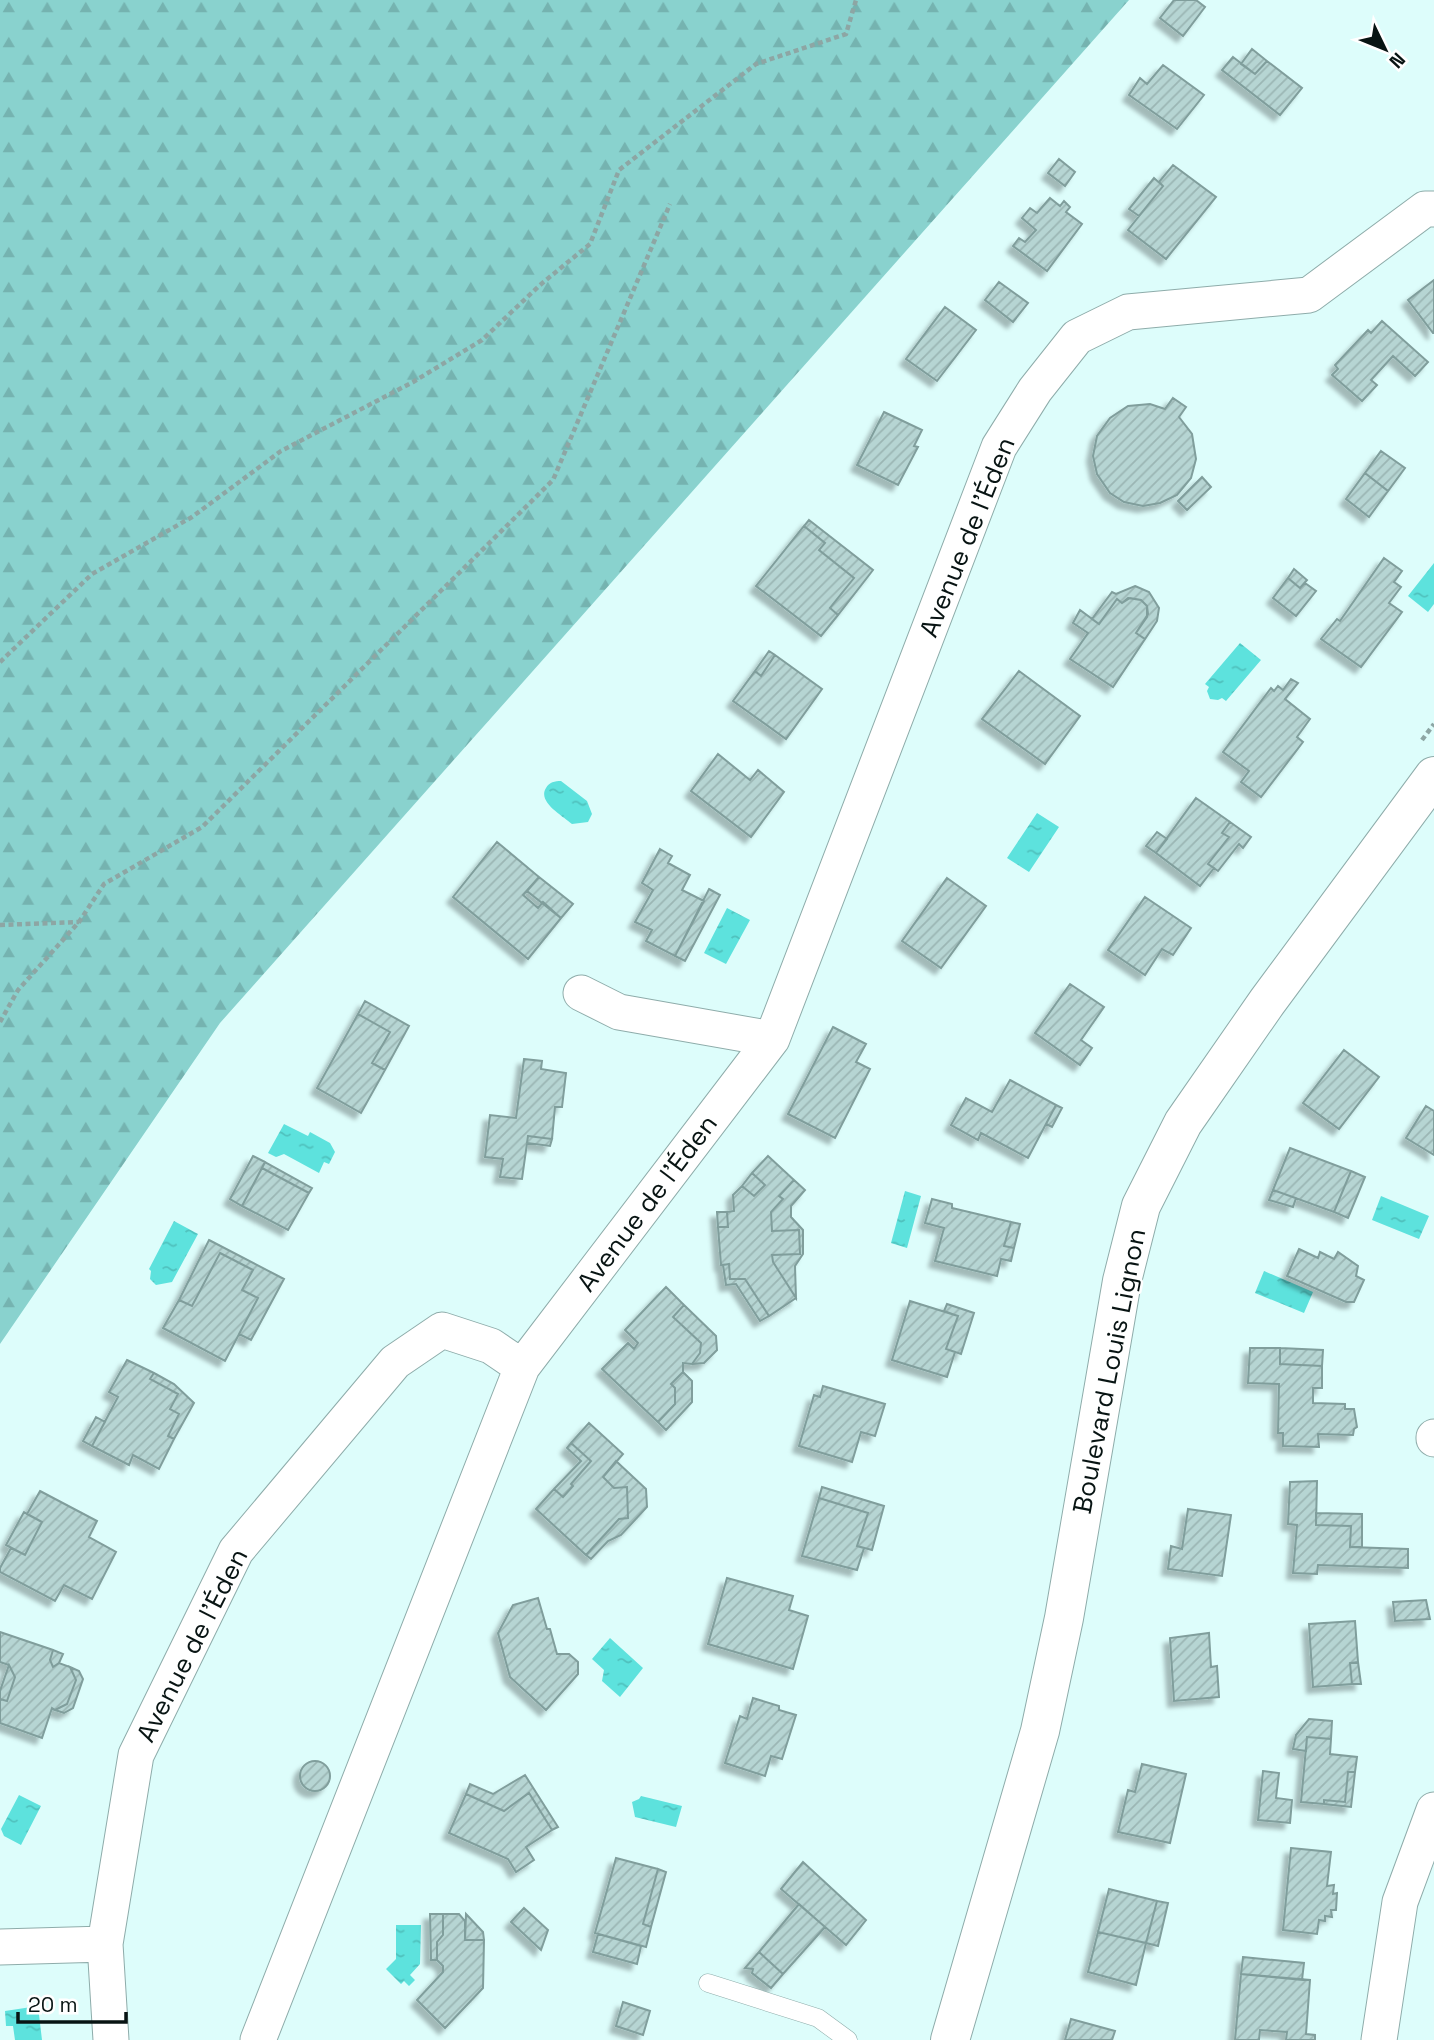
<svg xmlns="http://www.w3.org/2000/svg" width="1434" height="2040" viewBox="0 0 1434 2040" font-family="'Space Grotesk',sans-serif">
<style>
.forest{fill:url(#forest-firs)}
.water{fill:url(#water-ripples)}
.building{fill:url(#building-hatch);stroke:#809e9c;stroke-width:2;filter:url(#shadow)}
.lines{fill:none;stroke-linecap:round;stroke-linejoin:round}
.lane-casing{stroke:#8eacaa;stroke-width:19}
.street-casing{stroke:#8eacaa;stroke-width:37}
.secondary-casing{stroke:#8eacaa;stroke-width:40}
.path{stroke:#8da6a4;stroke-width:4.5;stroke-dasharray:5 3.5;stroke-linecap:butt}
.lane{stroke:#fff;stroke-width:18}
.street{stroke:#fff;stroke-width:35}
.secondary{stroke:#fff;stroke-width:38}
.labels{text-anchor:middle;stroke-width:5;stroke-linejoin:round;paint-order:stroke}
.street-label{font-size:26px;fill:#081413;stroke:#fff}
</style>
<defs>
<pattern id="forest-firs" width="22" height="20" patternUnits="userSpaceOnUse" patternTransform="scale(1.75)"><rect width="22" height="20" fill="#89d2ce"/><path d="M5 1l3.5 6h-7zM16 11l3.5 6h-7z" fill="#75b3b0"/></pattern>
<pattern id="water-ripples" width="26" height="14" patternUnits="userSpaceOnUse" patternTransform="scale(1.75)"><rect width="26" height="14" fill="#5de2dd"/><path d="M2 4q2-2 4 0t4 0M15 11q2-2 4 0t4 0" fill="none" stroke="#4fc1bd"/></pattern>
<pattern id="building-hatch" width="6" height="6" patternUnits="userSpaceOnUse" patternTransform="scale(1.75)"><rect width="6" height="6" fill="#b6d5d3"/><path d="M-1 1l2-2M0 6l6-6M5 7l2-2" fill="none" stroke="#9bb6b4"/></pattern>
<filter id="shadow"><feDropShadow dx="-6" dy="6" stdDeviation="2" flood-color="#0004"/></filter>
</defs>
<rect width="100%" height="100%" fill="#ddfdfb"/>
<path class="forest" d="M 0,0 L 1129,0 L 220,1023 L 0,1344 Z"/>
<path class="water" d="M 1434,563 L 1434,604 L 1428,612 L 1408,596 Z
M 1240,643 L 1261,660 L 1226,701 L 1222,698 L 1218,700 L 1210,699 L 1207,691 L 1209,687 L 1205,684 Z
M 561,781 L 587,801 L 592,814 L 588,822 L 572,824 C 563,816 537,802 546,788 C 549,782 555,781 561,781 Z
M 1037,813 L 1059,827 L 1029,872 L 1007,858 Z
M 727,908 L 750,920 L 726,964 L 704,953 Z
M 284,1124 L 308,1136 L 310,1132 L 330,1143 L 335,1152 L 329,1164 L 324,1162 L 319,1173 L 284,1154 L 276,1157 L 268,1153 Z
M 905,1191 L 921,1196 L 907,1248 L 891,1243 Z
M 1381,1196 L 1429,1216 L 1419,1239 L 1372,1220 Z
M 174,1221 L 198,1234 L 172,1282 L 156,1285 L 150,1279 L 151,1271 L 149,1269 Z
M 1264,1271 L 1313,1292 L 1304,1313 L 1255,1293 Z
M 610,1638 L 643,1668 L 620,1697 L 602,1681 L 604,1670 L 592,1659 Z
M 19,1795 L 41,1806 L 21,1845 L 4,1836 L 1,1829 Z
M 641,1796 L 682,1806 L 676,1827 L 635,1817 L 632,1802 L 639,1799 Z
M 396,1925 L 421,1925 L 420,1964 L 410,1975 L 415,1980 L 409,1986 L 404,1981 L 401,1984 L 386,1969 L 396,1959 Z
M 38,2006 L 42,2040 L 15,2040 L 13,2026 L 6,2026 L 5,2011 Z"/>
<path class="building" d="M 1174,0 L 1196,0 L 1205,7 L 1183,36 L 1160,18 Z
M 1252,49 L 1267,61 L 1255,74 L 1241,64 Z
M 1233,57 L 1255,74 L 1267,61 L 1302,88 L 1280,115 L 1222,70 Z
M 1163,65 L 1204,95 L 1177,129 L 1129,95 L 1140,78 L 1147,84 Z
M 1059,159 L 1075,172 L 1065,186 L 1048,173 Z
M 1173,165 L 1216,197 L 1166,259 L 1128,230 L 1163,186 L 1159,182 Z
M 1154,178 L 1163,186 L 1139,216 L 1129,209 Z
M 1050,198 L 1060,206 L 1064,201 L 1070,207 L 1066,212 L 1082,224 L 1047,271 L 1013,246 L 1019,238 L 1025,242 L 1036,230 L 1022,218 L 1030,208 L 1037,213 Z
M 1434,280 L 1434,333 L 1433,333 L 1408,300 Z
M 999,282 L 1028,303 L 1013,322 L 985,300 Z
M 945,307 L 976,330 L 937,381 L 906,359 Z
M 1382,321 L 1428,362 L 1415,376 L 1393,356 L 1371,380 L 1377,385 L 1362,401 L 1332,375 L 1338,369 L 1335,365 L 1368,330 L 1371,333 Z
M 1173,398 L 1186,407 L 1179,417 L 1192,434 L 1196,459 L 1191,478 L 1177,495 L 1160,503 L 1143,506 L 1124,502 L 1110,493 L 1097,474 L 1093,456 L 1097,436 L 1110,418 L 1128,406 L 1150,404 L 1165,409 Z
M 884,412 L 922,430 L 914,446 L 918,447 L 898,485 L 857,465 Z
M 1381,451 L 1405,468 L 1388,491 L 1365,473 Z
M 1365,473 L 1388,491 L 1369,517 L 1346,499 Z
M 1202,477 L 1211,487 L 1187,510 L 1178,501 Z
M 809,520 L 873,570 L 838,615 L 830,608 L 854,578 L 819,550 L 825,543 L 804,526 Z
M 804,526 L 825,543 L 819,550 L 854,578 L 830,608 L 838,615 L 821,636 L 756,586 Z
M 1384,558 L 1402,571 L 1394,582 L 1401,587 L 1389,603 L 1402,612 L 1361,667 L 1321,639 L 1337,619 L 1340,621 Z
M 1294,569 L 1307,580 L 1300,588 L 1288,578 Z
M 1288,578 L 1300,588 L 1305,583 L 1316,591 L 1296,616 L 1273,598 Z
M 1135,586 L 1149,592 L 1159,608 L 1157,621 L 1145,639 L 1136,633 L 1148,614 L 1147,606 L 1141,600 L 1130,598 L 1122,603 L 1117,599 L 1099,624 L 1092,619 L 1112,592 L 1116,594 Z
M 1128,598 L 1141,600 L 1147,606 L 1147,617 L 1136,633 L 1145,639 L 1113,687 L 1070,659 L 1088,633 L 1073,623 L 1080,610 L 1099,624 L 1117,599 L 1122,603 Z
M 769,651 L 775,655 L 761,676 L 755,671 Z
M 775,655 L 822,689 L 786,739 L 733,701 L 755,671 L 761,676 Z
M 1019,671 L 1080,716 L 1045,764 L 982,719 Z
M 1291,679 L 1298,683 L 1285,699 L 1310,719 L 1297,737 L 1303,742 L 1261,797 L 1241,782 L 1249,771 L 1223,752 L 1271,688 L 1274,691 L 1278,686 L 1283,690 Z
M 718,754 L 750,780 L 758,770 L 784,792 L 751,837 L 691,791 Z
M 1196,798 L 1230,822 L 1222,833 L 1229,837 L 1208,864 L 1214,868 L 1200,886 L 1156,853 Z
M 1230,822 L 1251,837 L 1243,848 L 1239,844 L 1218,871 L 1208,864 L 1229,837 L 1222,833 Z
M 1157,832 L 1167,839 L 1156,853 L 1146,846 Z
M 497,842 L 539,877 L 523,895 L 538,908 L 543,902 L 561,918 L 528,959 L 453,897 Z
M 660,849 L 672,856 L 668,863 L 690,875 L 682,890 L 704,901 L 675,956 L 646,941 L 652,930 L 635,922 L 653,890 L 642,883 Z
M 539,877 L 573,904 L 561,918 L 527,891 Z
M 947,878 L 986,906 L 941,968 L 902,941 Z
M 709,889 L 720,895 L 685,961 L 675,956 Z
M 1145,897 L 1191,928 L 1173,955 L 1162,949 L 1145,975 L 1108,950 Z
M 1070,984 L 1104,1007 L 1081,1040 L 1092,1048 L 1080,1065 L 1035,1033 Z
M 365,1001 L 409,1026 L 385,1070 L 372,1063 L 390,1032 L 358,1014 Z
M 358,1014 L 390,1032 L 372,1063 L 385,1070 L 361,1113 L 317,1088 Z
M 833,1027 L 866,1044 L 856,1062 L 870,1069 L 835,1138 L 788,1114 Z
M 1344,1050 L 1379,1077 L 1339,1129 L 1303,1103 Z
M 524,1059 L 542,1061 L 541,1069 L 566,1073 L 562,1107 L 555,1107 L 552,1139 L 528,1136 L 522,1179 L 500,1177 L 503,1159 L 485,1157 L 490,1115 L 516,1118 Z
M 1010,1080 L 1056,1105 L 1028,1158 L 981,1133 L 978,1140 L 951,1125 L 966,1098 L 992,1112 Z
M 1056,1105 L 1062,1108 L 1052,1127 L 1046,1124 Z
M 1426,1106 L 1434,1111 L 1434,1155 L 1406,1138 Z
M 528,1136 L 552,1139 L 550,1146 L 527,1143 Z
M 1290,1148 L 1351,1171 L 1334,1212 L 1273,1190 Z
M 253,1156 L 265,1162 L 242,1206 L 230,1199 Z
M 768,1156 L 794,1180 L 779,1196 L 783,1199 L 771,1212 L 772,1231 L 799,1230 L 800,1254 L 772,1255 L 773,1262 L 796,1298 L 769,1316 L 745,1279 L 730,1279 L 729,1264 L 721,1265 L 718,1227 L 728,1227 L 727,1212 L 734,1211 L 733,1195 L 742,1186 L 754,1196 L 765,1185 L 752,1173 Z
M 265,1162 L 312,1188 L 309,1193 L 262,1168 Z
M 262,1168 L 309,1193 L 288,1230 L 242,1206 Z
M 1351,1171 L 1365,1177 L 1348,1218 L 1334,1212 Z
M 752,1173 L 765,1185 L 754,1196 L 742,1186 Z
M 794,1180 L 805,1190 L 791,1206 L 791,1217 L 803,1230 L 803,1254 L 795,1266 L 796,1298 L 773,1262 L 772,1255 L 800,1254 L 799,1230 L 772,1231 L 771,1212 L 783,1199 L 779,1196 Z
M 1273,1190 L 1296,1198 L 1293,1207 L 1269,1200 Z
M 932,1199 L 952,1204 L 952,1208 L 1011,1222 L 1004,1246 L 1014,1248 L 1011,1261 L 1001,1259 L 997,1276 L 935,1261 L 944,1228 L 925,1223 Z
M 717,1212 L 727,1212 L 728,1227 L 718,1227 Z
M 1011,1222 L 1020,1224 L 1014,1248 L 1004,1246 Z
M 209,1240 L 284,1279 L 251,1340 L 239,1334 L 258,1298 L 242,1290 L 253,1270 L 220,1253 L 192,1306 L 179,1300 Z
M 1299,1249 L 1318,1258 L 1320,1252 L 1334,1259 L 1338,1252 L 1358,1266 L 1356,1276 L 1364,1280 L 1354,1302 L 1346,1302 L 1287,1276 Z
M 220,1253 L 253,1270 L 242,1290 L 258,1298 L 225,1361 L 163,1328 L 179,1300 L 192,1306 Z
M 729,1264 L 730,1279 L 745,1279 L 769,1316 L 760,1321 L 736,1284 L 726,1285 L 723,1265 Z
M 666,1287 L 684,1305 L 673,1317 L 701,1343 L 700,1353 L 692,1364 L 683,1363 L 683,1372 L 671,1384 L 675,1388 L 675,1404 L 658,1422 L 602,1369 L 628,1343 L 634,1349 L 638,1343 L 625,1330 Z
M 910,1301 L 958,1316 L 946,1349 L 955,1352 L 947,1377 L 892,1360 Z
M 947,1304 L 974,1313 L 961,1354 L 946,1349 L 958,1316 L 944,1311 Z
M 684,1305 L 716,1336 L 717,1350 L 704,1363 L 692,1364 L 700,1353 L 701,1343 L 673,1317 Z
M 1250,1348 L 1280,1348 L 1280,1364 L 1322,1366 L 1322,1388 L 1313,1388 L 1313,1403 L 1345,1404 L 1345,1409 L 1354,1409 L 1357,1427 L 1354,1429 L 1353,1435 L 1318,1434 L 1319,1447 L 1283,1446 L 1283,1433 L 1278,1433 L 1279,1384 L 1248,1383 Z
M 1280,1348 L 1323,1350 L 1322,1366 L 1280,1364 Z
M 127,1360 L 154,1373 L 150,1379 L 178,1394 L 170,1409 L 179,1414 L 168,1436 L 174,1439 L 159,1469 L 133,1455 L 129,1465 L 92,1446 L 118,1397 L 109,1392 Z
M 683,1372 L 692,1381 L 692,1402 L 666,1430 L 658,1422 L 675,1404 L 675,1388 L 671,1384 Z
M 154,1373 L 174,1384 L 194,1403 L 174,1439 L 168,1436 L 179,1414 L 170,1409 L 178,1394 L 150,1379 Z
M 823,1386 L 885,1404 L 875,1436 L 861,1432 L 852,1462 L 799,1446 L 814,1395 L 820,1397 Z
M 96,1417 L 105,1422 L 92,1446 L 83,1441 Z
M 589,1423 L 623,1454 L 603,1477 L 614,1488 L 627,1487 L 628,1518 L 619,1519 L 586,1555 L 536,1509 L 554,1489 L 563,1497 L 573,1486 L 571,1484 L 591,1461 L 571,1443 Z
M 571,1443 L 591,1461 L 571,1484 L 573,1486 L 563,1497 L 554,1489 L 581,1461 L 567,1448 Z
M 616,1461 L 646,1489 L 647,1507 L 621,1535 L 608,1541 L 591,1559 L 586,1555 L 619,1519 L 628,1518 L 627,1487 L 614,1488 L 603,1477 Z
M 1317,1481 L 1316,1525 L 1351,1526 L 1350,1547 L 1408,1549 L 1408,1568 L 1318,1565 L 1317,1574 L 1293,1573 L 1297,1525 L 1288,1524 L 1290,1482 Z
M 822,1487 L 884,1506 L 872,1550 L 857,1546 L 868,1513 L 819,1498 Z
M 40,1491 L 97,1521 L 89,1537 L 116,1552 L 92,1599 L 64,1585 L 55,1601 L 0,1572 L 0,1568 L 11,1548 L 25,1555 L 42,1522 L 27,1514 Z
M 819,1498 L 868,1513 L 857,1546 L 864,1548 L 857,1570 L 802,1556 Z
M 1188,1509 L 1231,1515 L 1222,1576 L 1168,1569 L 1171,1546 L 1182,1549 Z
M 24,1512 L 42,1522 L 25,1555 L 6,1545 Z
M 1316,1513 L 1362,1514 L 1362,1547 L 1350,1547 L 1351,1526 L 1316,1525 Z
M 727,1578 L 793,1596 L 789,1610 L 808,1616 L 793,1669 L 708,1644 Z
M 538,1598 L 547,1629 L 550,1629 L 557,1654 L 569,1654 L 578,1662 L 578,1674 L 546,1710 L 510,1677 L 498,1633 L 513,1605 Z
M 1426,1600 L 1430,1619 L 1395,1621 L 1393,1602 Z
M 1355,1621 L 1358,1662 L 1350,1663 L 1352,1684 L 1313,1687 L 1309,1624 Z
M 0,1632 L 53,1650 L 50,1660 L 53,1667 L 59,1663 L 70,1667 L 76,1680 L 67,1704 L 55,1710 L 52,1708 L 42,1738 L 0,1723 L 0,1699 L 7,1701 L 15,1677 L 9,1665 L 0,1662 Z
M 1209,1633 L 1211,1667 L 1217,1666 L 1219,1697 L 1174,1701 L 1170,1638 Z
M 53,1650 L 63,1654 L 59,1663 L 53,1667 L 50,1660 Z
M 1358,1662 L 1361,1684 L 1352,1684 L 1350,1663 Z
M 9,1665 L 15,1677 L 7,1701 L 0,1699 L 0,1691 Z
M 70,1667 L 79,1671 L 83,1679 L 73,1708 L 64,1713 L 55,1710 L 67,1704 L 76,1680 Z
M 753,1698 L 779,1706 L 779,1710 L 796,1715 L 782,1759 L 771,1756 L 765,1776 L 725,1763 L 740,1716 L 747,1719 Z
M 1309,1719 L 1332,1721 L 1331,1739 L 1307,1737 L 1306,1751 L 1293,1749 L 1296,1735 Z
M 1307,1737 L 1331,1739 L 1330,1754 L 1357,1757 L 1355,1772 L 1348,1772 L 1345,1802 L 1324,1800 L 1324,1804 L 1301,1802 Z
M300 1776a15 15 0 1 1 30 0a15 15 0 1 1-30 0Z
M 1142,1764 L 1186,1774 L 1170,1843 L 1118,1832 L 1128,1790 L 1135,1792 Z
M 1263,1771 L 1279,1773 L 1276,1798 L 1292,1800 L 1290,1823 L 1258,1820 Z
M 1348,1772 L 1355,1772 L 1351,1807 L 1324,1804 L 1324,1800 L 1345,1802 Z
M 525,1775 L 558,1827 L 552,1830 L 529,1793 L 504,1811 L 466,1794 L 470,1784 L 493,1794 Z
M 529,1793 L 552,1830 L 526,1847 L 534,1860 L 516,1872 L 508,1859 L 449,1833 L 466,1794 L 504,1811 Z
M 1291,1848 L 1331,1852 L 1327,1886 L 1334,1885 L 1333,1894 L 1337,1893 L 1336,1910 L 1331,1910 L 1332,1917 L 1325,1916 L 1325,1921 L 1319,1920 L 1317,1934 L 1283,1930 Z
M 616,1858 L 658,1869 L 643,1924 L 651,1927 L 646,1947 L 595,1933 Z
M 803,1862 L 866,1920 L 846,1945 L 781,1889 Z
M 658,1869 L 666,1872 L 651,1927 L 643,1924 Z
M 1109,1889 L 1157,1901 L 1146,1943 L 1098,1932 Z
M 1157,1901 L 1168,1903 L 1158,1946 L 1146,1943 Z
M 799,1904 L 825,1927 L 783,1974 L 759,1952 Z
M 524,1908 L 548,1930 L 541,1950 L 511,1922 Z
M 430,1914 L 443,1914 L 443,1935 L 437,1942 L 437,1960 L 431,1960 Z
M 443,1914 L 459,1914 L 465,1921 L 465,1940 L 484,1940 L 483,1988 L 445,2028 L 417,2000 L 443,1972 L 443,1966 L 437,1960 L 437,1942 L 443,1935 Z
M 466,1914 L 483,1932 L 484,1940 L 465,1940 Z
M 1098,1932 L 1146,1943 L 1136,1985 L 1088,1972 Z
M 598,1934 L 641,1946 L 637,1964 L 593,1952 Z
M 759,1952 L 783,1974 L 771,1988 L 752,1973 L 753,1969 L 745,1968 Z
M 1243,1957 L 1304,1963 L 1302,1980 L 1241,1974 Z
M 1241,1974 L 1310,1980 L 1306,2034 L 1315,2035 L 1315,2040 L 1286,2040 L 1287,2032 L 1260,2030 L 1259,2040 L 1235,2040 Z
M 623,2002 L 650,2011 L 643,2035 L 616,2026 Z
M 1071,2019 L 1115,2031 L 1112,2040 L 1065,2040 Z"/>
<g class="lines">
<g class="lane-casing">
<path id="lane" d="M 708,1983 L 818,2018 L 848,2040"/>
</g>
<g class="street-casing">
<path id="street" d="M 581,993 L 619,1012 L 772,1039
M 1434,1437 L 1434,1439
M 0,1947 L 105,1944
M 111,2040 L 105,1944 L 136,1755 L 236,1551 L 395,1362 L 442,1330 L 491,1346 L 522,1367
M 258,2040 L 522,1367 L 772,1039 L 999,447 L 1035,390 L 1077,337 L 1128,312 L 1309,295 L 1425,209 L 1434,209
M 1379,2040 L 1400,1902 L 1434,1810"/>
</g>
<g class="secondary-casing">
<path id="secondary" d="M 950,2040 L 1040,1731 L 1064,1618 L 1122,1281 L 1141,1206 L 1183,1123 L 1267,1002 L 1434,776"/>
</g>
<path class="path" d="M 0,662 L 92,574 L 192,517 L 281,451 L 413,382 L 482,340 L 540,285 L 590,244 L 619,170 L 756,64 L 846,34 L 856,0
M 1422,740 L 1434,724
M 0,925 L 79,922
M 0,1022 L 18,990 L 79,922 L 104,884 L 202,827 L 553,480 L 670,204"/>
<use href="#lane" class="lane"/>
<use href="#street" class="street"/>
<use href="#secondary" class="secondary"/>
</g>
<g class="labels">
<g class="street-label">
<text transform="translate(967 537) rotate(-68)" y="9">Avenue de l'Éden</text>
<text transform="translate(647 1203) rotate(-53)" y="9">Avenue de l'Éden</text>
<text transform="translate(1109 1371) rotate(-79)" y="9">Boulevard Louis Lignon</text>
<text transform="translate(192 1645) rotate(-63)" y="9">Avenue de l'Éden</text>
</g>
</g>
<g transform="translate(1385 49) rotate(133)" stroke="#ffffff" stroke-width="5" paint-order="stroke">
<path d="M0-5L12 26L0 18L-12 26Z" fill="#081413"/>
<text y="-10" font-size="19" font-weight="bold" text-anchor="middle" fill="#081413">N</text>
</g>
<path d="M18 2012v10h108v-10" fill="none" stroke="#081413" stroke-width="3.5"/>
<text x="28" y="2012" font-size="21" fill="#081413" stroke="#ffffff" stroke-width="5" paint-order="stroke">20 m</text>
</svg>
